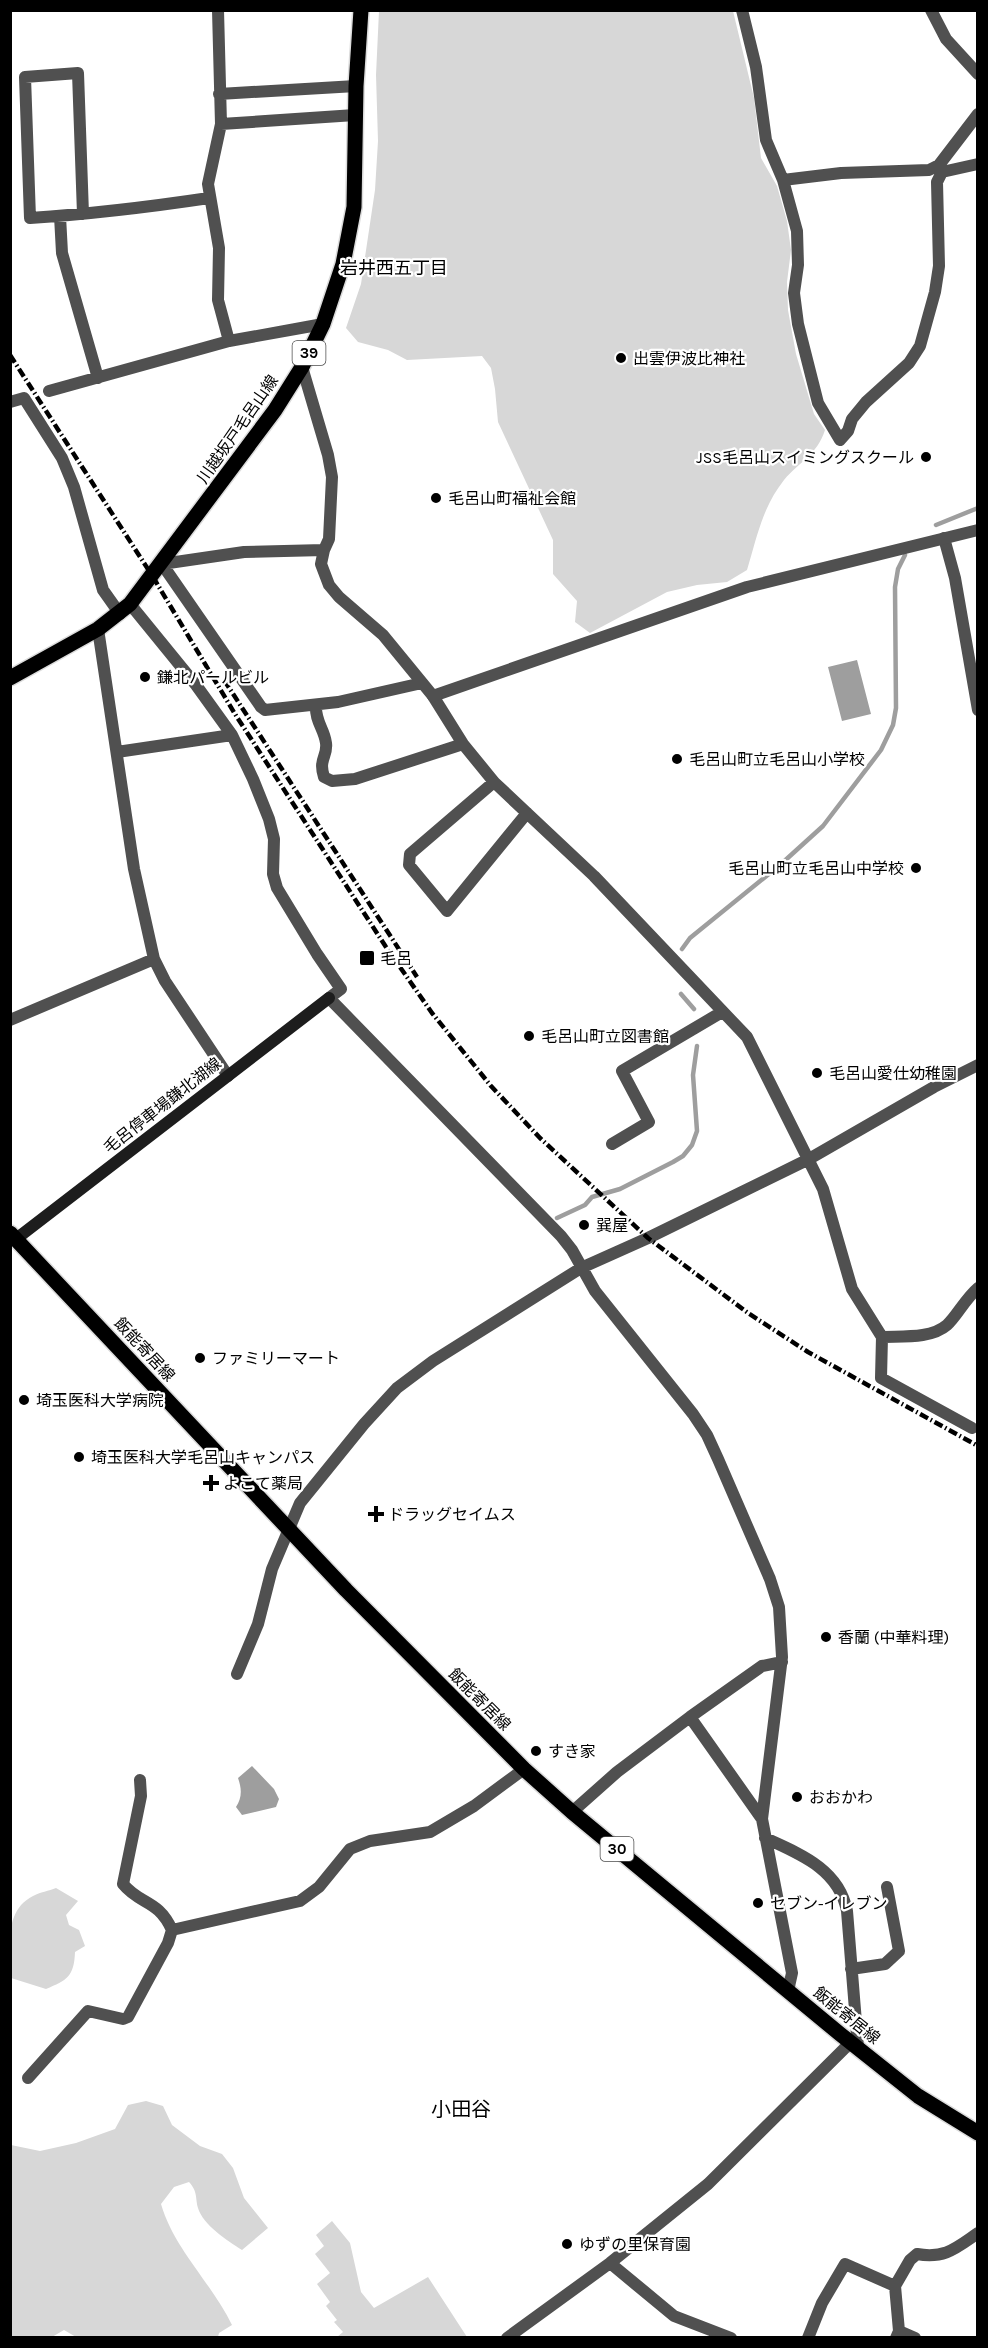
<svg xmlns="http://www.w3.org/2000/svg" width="988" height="2348" viewBox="0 0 988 2348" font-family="Karla,'Noto Sans JP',sans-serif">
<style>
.green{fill:#d7d7d7}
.water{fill:#9e9e9e}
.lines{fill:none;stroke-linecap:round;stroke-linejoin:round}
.stream{stroke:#9e9e9e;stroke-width:4.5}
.primary-casing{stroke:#dbdbdb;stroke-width:18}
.minor{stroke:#505050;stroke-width:12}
.tertiary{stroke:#505050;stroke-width:12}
.secondary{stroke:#1d1d1d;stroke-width:12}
.primary{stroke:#000;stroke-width:15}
.rail{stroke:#000;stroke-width:4.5;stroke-dasharray:9 3 1.5 3;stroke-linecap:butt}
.poi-dot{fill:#000;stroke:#fff;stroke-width:2}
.labels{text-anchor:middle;stroke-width:4.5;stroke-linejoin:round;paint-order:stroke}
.shield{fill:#fff;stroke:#4c4c4c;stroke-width:1.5}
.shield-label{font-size:15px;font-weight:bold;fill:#000}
.poi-label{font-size:16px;fill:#000;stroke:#fff;text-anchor:start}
.street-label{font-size:16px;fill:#000;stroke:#fff}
.neighbourhood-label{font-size:18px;fill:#000;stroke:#fff}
.quarter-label{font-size:20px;fill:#000;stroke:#fff}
</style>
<rect width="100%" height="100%" fill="#fff"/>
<path class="green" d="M 379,11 L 733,11 L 754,98 L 761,158 L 777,186 L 787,221 L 791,250 L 787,282 L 788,310 L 796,354 L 814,414 L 825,430 C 817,455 800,461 784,480 C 762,508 757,537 747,570 L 727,582 L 697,585 L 667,592 L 590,633 L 575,622 L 577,601 L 553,574 L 553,540 L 498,422 L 495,389 L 491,368 L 482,356 L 407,360 L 388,350 L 358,342 L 346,328 L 361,284 L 375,190 L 378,141 L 376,75 Z
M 56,1888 L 78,1901 L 66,1915 L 69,1925 L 79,1930 L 85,1946 L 75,1952 C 74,1977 67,1980 46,1989 L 11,1978 C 10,1950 3,1911 33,1896 C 40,1892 49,1891 56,1888 Z
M 146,2101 L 163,2106 L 172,2125 L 200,2146 L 222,2154 L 233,2168 L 244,2198 L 268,2228 L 242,2250 C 228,2241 203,2225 198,2208 C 195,2197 198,2192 189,2182 L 174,2187 L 161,2204 C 174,2249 211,2282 232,2325 L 219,2333 L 218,2337 L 76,2337 L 64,2330 L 52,2337 L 11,2337 L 11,2145 L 40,2151 L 76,2143 L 115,2129 L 128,2105 Z
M 332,2221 L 350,2243 L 361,2292 L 374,2308 L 428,2277 L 467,2337 L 337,2337 L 343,2332 L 334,2322 L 337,2320 L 326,2306 L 330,2302 L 317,2284 L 330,2273 L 315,2254 L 324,2246 L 316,2235 Z"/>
<path class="water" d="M 857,660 L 871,714 L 842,721 L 828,667 Z
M 252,1766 L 274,1789 L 279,1799 L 276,1807 L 242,1815 L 236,1807 C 242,1798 242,1789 238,1778 Z"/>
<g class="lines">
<path class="stream" d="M 936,525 L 978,508
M 682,949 L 690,938 L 780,865 L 823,826 L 881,750 L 893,725 L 896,708 L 895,587 L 898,569 L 905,555
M 681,994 L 694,1009
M 557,1218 L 585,1205 L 592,1197 L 620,1189 L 673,1162 L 683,1156 L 692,1145 L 697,1131 L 693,1075 L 697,1046"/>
<g class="primary-casing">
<path id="primary" d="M 10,678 L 98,629 L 130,604 L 275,410 L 302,367 L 323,324 L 343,264 L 354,207 L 356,86 L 361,10
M 10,1233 L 346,1590 L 524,1769 L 572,1812 L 840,2034 L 918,2096 L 978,2133"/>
</g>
<path class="minor" d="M 218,10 L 221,124 L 208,184 L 219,248 L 218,300 L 229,341
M 742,10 L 756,67 L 766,140 L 783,180 L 797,231 L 798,265 L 794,293 L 798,324 L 818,403 L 840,440 L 848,431 L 852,419 L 866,402 L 909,363 L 920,346 L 935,292 L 939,266 L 937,182 L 942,172 L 978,164
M 931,10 L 946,39 L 978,74
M 219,94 L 356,86
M 221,124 L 355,115
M 783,180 L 841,173 L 929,170 L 939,165 L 978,114
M 83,214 L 78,73 L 25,77 L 30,218 C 90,214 149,207 209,198
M 60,216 L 62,253 L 98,378
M 302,367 L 328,455 L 332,477 L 329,539 L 324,550 L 321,564 L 329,585 L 339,597 L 383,635 L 433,696 L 463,744 L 494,782 L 594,876 L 747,1037 L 823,1189 L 852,1289 L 882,1337 C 902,1336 931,1339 947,1325 C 957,1316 965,1299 978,1288
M 49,391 L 229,341 L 323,324
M 10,402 L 24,398 L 62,458 L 74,487 L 103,590 L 120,614
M 944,538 L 955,578 L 978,710
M 324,550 L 244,552 L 162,564 L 261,707 L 265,710 L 338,702 L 422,683
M 130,604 L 196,685 L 232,735 L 253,779 L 269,819 L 274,839 L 273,874 L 277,888 L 317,954 L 341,989 L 329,998 L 561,1236 L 572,1250 L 595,1291 L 693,1414 L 707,1435 L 718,1459 L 770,1579 L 779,1607 L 782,1657 L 762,1819 L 792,1973 L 788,1991
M 98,629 L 134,869 L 154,959 L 165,981 L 228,1076
M 316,705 C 315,722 324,728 326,743 C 328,756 318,759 324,777 L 332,781 L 355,779 L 463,744
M 117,752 L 232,735
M 494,782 L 410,854 L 409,865 L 447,911 L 527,813
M 10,1020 L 154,959
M 612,1144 L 649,1122 L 622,1071 L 722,1012
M 882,1337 L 881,1378 L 972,1428
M 237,1674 L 258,1624 L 272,1569 L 300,1503 L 364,1424 L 397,1388 L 433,1361 L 581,1268 L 648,1238 L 809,1159 L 934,1087 L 978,1065
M 690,1717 L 762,1819
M 572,1812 L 617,1772 L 690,1717 L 762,1666 L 782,1662
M 765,1838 C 800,1854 839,1869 847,1911 L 858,2047
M 172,1930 L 300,1901 L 319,1887 L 350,1849 L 370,1841 L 430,1832 L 474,1806 L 524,1769
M 851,1969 L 885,1964 L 899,1951 L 887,1887
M 28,2078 L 88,2011 L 123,2019 L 128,2017 L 168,1943 L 172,1930 C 158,1899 140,1905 123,1884 L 141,1796 L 140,1780
M 610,2263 L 674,2316 L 731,2338
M 899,2331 L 915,2338
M 507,2338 L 610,2263 L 708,2184 L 851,2042
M 808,2338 L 822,2303 L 845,2264 L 895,2286
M 896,2338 L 899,2331 L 895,2286 L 910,2260 L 917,2254 C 945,2259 956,2248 978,2233"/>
<path class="tertiary" d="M 433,696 L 747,587 L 978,530"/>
<path class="secondary" d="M 16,1239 L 329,998"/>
<use href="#primary" class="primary"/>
<path class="rail" d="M 10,355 L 153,577 L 235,714 L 386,947 L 432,1013 L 491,1086 L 540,1138 L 648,1238 L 748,1313 L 808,1352 L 978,1446
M 224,680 L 417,977"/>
</g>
<g class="poi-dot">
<circle cx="621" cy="358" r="6"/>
<circle cx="926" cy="457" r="6"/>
<circle cx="436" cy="498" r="6"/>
<circle cx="145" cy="677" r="6"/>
<circle cx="677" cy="759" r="6"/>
<circle cx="916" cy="868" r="6"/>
<rect x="359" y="950" width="16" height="16" rx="3"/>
<circle cx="529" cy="1036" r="6"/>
<circle cx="817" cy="1073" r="6"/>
<circle cx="584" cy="1225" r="6"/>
<circle cx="200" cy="1358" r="6"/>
<circle cx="24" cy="1400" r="6"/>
<circle cx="79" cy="1457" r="6"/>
<path d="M208 1474h6v6h6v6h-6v6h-6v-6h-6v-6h6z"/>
<path d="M373 1505h6v6h6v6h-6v6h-6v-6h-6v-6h6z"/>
<circle cx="826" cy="1637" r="6"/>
<circle cx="536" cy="1751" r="6"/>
<circle cx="797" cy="1797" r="6"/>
<circle cx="758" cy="1903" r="6"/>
<circle cx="567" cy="2244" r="6"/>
</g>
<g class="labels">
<g class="shield">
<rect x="292.5" y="341" width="33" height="24" rx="4.5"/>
<rect x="600.5" y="1837" width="33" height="24" rx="4.5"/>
</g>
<g class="shield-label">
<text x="309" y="358">39</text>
<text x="617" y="1854">30</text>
</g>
<g class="poi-label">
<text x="633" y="364">出雲伊波比神社</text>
<text x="914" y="463" text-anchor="end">JSS毛呂山スイミングスクール</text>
<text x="448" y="504">毛呂山町福祉会館</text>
<text x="157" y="683">鎌北パールビル</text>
<text x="689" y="765">毛呂山町立毛呂山小学校</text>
<text x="904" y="874" text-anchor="end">毛呂山町立毛呂山中学校</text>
<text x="380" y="964">毛呂</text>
<text x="541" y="1042">毛呂山町立図書館</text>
<text x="829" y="1079">毛呂山愛仕幼稚園</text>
<text x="596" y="1231">巽屋</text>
<text x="212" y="1364">ファミリーマート</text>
<text x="36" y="1406">埼玉医科大学病院</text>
<text x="91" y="1463">埼玉医科大学毛呂山キャンパス</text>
<text x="223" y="1489">よこて薬局</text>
<text x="388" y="1520">ドラッグセイムス</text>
<text x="838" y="1643">香蘭 (中華料理)</text>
<text x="548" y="1757">すき家</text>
<text x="809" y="1803">おおかわ</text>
<text x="770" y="1909">セブン-イレブン</text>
<text x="579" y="2250">ゆずの里保育園</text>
</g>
<g class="street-label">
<text transform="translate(237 429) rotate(-55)" y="6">川越坂戸毛呂山線</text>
<text transform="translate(162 1105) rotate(-38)" y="6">毛呂停車場鎌北湖線</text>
<text transform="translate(145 1349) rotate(47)" y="6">飯能寄居線</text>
<text transform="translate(480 1699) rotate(45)" y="6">飯能寄居線</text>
<text transform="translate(847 2015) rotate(39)" y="6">飯能寄居線</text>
</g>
<g class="neighbourhood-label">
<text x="394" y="274">岩井西五丁目</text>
</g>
<g class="quarter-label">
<text x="461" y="2116">小田谷</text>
</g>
</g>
<rect width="988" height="2348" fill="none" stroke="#000000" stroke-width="24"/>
</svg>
